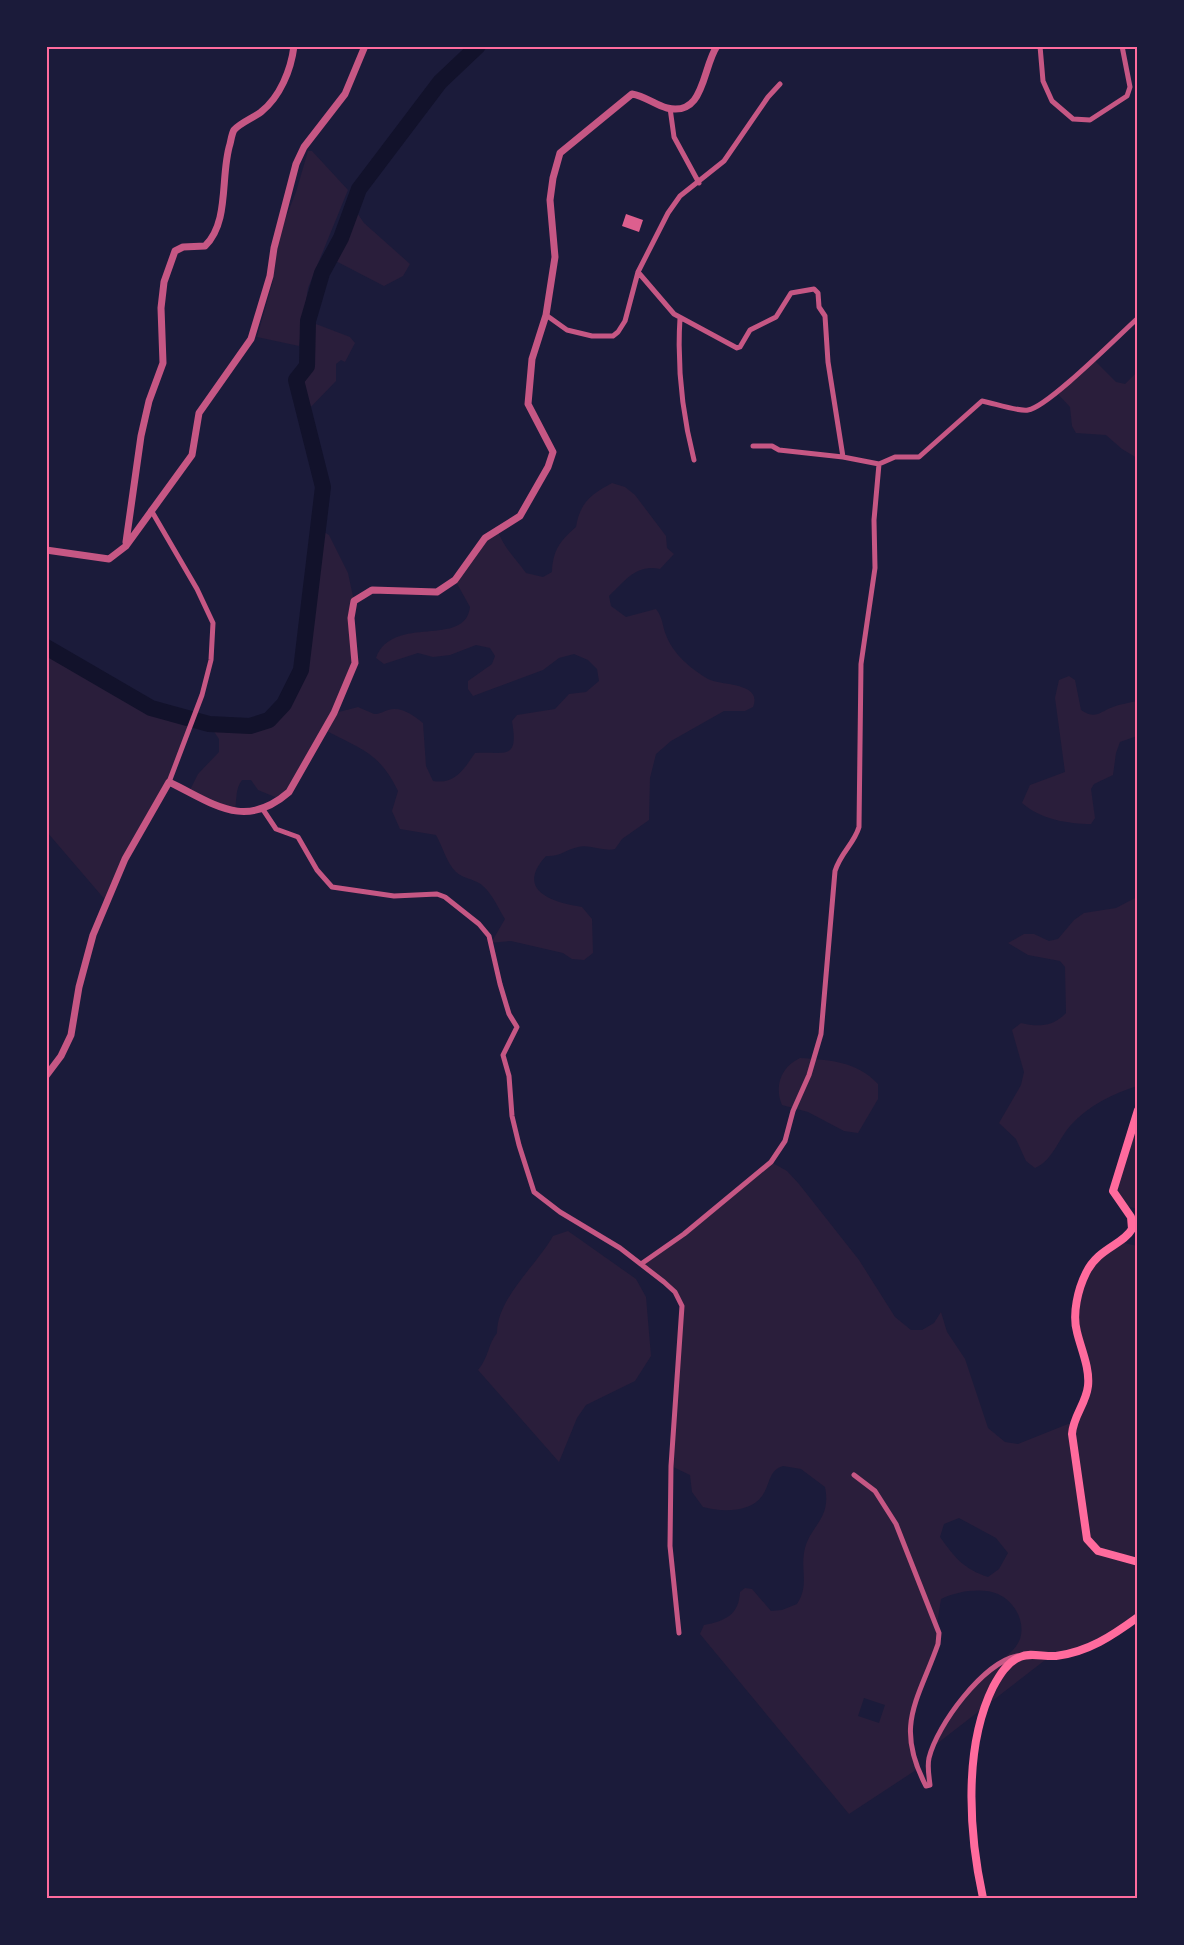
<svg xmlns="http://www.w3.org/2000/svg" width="1184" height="1945" viewBox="0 0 1184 1945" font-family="'PT Sans',sans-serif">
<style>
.green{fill:#2a1e3b;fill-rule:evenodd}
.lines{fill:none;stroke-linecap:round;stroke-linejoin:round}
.river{stroke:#12122b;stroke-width:16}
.building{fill:#dd5f8e}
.minor{stroke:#c65784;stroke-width:5}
.tertiary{stroke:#c65784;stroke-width:7}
.primary{stroke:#ff6b9d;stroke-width:8}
.neatline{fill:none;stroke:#ff6b9d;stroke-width:2}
</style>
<rect width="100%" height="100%" fill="#1b1b3a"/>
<path class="green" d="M 308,151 L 312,151 L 348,190 L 308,288 L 299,346 L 257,337 L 273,281 L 279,235 L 296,192 Z
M 351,204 L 364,223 L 410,264 L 403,276 L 384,286 L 330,258 L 341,238 Z
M 308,321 L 350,337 L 355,343 L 345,362 L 341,360 L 336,364 L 336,381 L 303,415 L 296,380 L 307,366 Z
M 1094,360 L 1116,382 L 1125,384 L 1137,372 L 1137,458 L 1122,449 L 1106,435 L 1076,433 L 1072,426 L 1070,407 L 1056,392 Z
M 612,483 L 625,487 L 635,495 L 666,536 L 667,548 L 674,554 L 660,569 C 636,564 626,580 609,596 L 611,606 L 626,617 L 656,609 C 663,618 662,625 666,635 C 673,654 691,669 708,679 C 721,686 763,682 753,707 L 745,711 L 724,711 L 671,741 L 656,754 L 650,778 L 649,820 L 622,839 L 615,849 C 603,852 590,844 578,847 C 565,850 560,857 546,856 C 514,891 554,903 582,907 L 592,919 L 593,953 L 584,960 L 572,959 L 563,953 L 511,941 L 491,943 L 505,919 C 498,908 490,888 477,882 C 469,878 463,878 456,872 C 446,862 443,847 436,835 L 400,829 L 392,811 L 398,791 C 379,752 362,750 325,730 L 289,792 L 280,799 L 258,790 L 251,780 L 242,780 C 234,791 238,800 234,813 L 189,792 L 198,774 L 219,752 L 219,739 L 209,724 C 228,725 251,730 268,720 C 309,697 307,615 311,574 C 312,559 316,544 319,529 L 329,535 L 348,573 L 354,601 L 351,619 L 355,663 L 335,713 L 358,707 L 374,714 C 380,714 382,712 388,710 C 401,706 413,715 423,723 L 426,766 L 433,781 C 455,785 464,769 475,753 C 505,751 519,762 512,721 L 517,715 L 555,709 L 569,694 L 586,692 L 599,681 L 597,669 L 588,660 L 574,654 L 559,658 L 543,670 L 473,696 L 468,689 L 468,681 L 492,664 L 495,656 L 490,648 L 476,645 L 450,655 L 433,657 L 418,653 L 384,664 L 376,658 C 393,613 465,649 470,607 L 455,580 L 474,552 L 497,529 C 504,548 514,557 526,573 L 543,577 L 552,572 C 553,550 560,541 576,527 C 580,502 592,494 612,483 Z
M 46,647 L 151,708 L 194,720 L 176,769 L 136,840 L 107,902 L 47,832 Z
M 1069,676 L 1075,680 L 1081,710 C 1096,720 1099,712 1113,707 C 1120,704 1129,703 1137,701 L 1137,736 L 1120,742 L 1116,753 L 1113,775 L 1094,784 L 1091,789 L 1095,818 L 1091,824 C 1068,824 1040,819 1022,803 L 1030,785 L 1065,772 L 1055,698 L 1059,680 Z
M 1137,897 L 1137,1086 C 1112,1094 1089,1105 1070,1126 C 1058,1140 1052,1161 1035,1168 L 1026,1161 L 1016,1139 L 999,1123 L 1021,1085 L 1024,1072 L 1012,1030 L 1021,1023 C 1038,1027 1053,1027 1066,1013 L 1065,967 L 1060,961 L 1028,955 L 1008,943 L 1024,934 L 1034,934 L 1049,941 L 1058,939 L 1074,920 L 1084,913 L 1116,908 Z
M 800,1058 C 830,1060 856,1061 878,1084 L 878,1099 L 858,1133 L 844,1131 L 808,1112 L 782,1105 C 774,1086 781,1067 800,1058 Z
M 1137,1110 L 1137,1209 L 1123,1205 L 1114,1182 Z
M 771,1162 L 787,1171 L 799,1184 L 859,1260 L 895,1317 L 911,1330 L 922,1330 L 934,1323 L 941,1312 L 947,1332 L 965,1359 L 988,1428 L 1005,1442 L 1018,1444 L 1073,1422 L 1089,1385 L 1076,1328 L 1086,1273 L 1117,1241 L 1137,1246 L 1137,1617 L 1107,1639 L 1049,1657 L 934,1746 C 950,1718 968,1690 991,1668 C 1002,1658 1018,1651 1021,1635 C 1024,1618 1013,1601 998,1594 C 983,1587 956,1591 941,1599 L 937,1625 L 938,1644 L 920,1689 L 910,1733 L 919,1768 L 849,1814 L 700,1634 L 704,1625 C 725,1621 739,1615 740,1592 L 745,1588 L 752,1589 L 771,1611 L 782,1610 L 797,1604 C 809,1586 801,1572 804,1553 C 808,1526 832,1521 825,1487 L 801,1469 L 783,1466 C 768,1470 770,1486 762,1496 C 750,1513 721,1512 703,1507 L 692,1492 L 690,1475 L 671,1466 L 682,1306 L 675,1292 L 641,1264 L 684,1234 ZM 959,1518 L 996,1538 L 1008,1553 L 999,1569 L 988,1577 C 964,1569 955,1558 940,1537 L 944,1524 ZM 864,1698 L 885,1705 L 879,1723 L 858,1716 Z
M 568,1231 L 636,1279 L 646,1297 L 651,1356 L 635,1381 L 586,1405 L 577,1418 L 559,1462 L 478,1370 C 489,1357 488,1344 497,1333 C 497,1298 537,1265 553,1236 Z"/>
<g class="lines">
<path class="river" d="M 46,647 L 151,708 L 209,724 L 250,726 L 269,720 L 284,704 L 301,670 L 323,487 L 296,380 L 307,366 L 308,321 L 322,273 L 341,238 L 359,189 L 440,82 L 478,46"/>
</g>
<path class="building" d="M 626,214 L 643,220 L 639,232 L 622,226 Z"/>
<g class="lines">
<path class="minor" d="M 1040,46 L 1043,81 L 1052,101 L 1073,119 L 1090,120 L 1127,96 L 1130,87 L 1122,46
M 670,108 L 674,137 L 699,183
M 638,272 L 674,314 L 737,348 L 740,347 L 750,330 L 776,317 L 791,293 L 814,289 L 818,293 L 819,307 L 825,316 L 828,362 L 843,457
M 546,315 L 567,330 L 592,336 L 613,336 L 618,332 L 625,321 L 638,272 L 668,213 L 680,196 L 724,161 L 768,97 L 780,84
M 680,318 C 677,366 682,413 694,460
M 753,446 L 772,446 L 779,450 L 843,457 L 879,464 L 895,457 L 919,457 L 982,401 C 993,403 1019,412 1028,410 C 1048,407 1119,335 1138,318
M 151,510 L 197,589 L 213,623 L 211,660 L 202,695 L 169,782
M 262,808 L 276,829 L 298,837 L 317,870 L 332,887 L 394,896 L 437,894 L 445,897 L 479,924 L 489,936 L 500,984 L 509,1014 L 517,1027 L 503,1055 L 509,1076 L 512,1116 L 519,1145 L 534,1192 L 560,1212 L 620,1248 L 664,1282 L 675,1292 L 682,1306 L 671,1466 L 670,1546 L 679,1633
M 641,1264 L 684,1234 L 771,1162 L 785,1141 L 793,1111 L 809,1075 L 821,1034 L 835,871 C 841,852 854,844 859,827 L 861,664 L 875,568 L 874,520 L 879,464
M 854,1475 L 875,1491 L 896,1524 L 939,1633 L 938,1644 C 918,1701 894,1725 926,1786 L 930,1785 C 929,1776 927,1767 929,1758 C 937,1725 983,1663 1017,1656"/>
<path class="tertiary" d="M 126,542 L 141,436 L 149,401 L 163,363 L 161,308 L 164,282 L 175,251 L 183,247 L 205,246 C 230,222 220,175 230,144 C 231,140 232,133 234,130 C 240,123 253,118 261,112 C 280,97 291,70 294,46
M 46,550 L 109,559 L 126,546 L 192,455 L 199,413 L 251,339 L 270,276 L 274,248 L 296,164 L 304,147 L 345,94 L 365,46
M 46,1076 L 61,1056 L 71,1035 L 79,987 L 93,935 L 125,859 L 169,782 C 213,803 244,831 289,792 L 334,713 L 355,663 L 351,618 L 354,601 L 372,590 L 437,592 L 455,580 L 485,538 L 520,516 L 548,467 L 553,452 L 528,404 L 532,359 L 546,315 L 555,257 L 550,200 L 553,178 L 560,153 L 632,94 C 645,96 655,105 667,108 C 705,117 702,68 717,46"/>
<path class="primary" d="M 1138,1110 L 1113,1191 L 1131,1217 L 1132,1229 C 1123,1245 1098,1248 1086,1273 C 1078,1289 1072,1314 1077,1332 C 1081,1349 1090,1368 1088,1386 C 1086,1404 1073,1416 1072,1434 L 1087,1539 L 1098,1551 L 1138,1562
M 983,1898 C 969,1834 963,1748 993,1687 C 999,1676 1007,1662 1020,1657 C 1030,1652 1044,1657 1056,1656 C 1088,1652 1112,1636 1138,1617"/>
</g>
<rect width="1184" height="1945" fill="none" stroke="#1b1b3a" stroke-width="96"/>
<rect x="48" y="48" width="1088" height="1849" class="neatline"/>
</svg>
